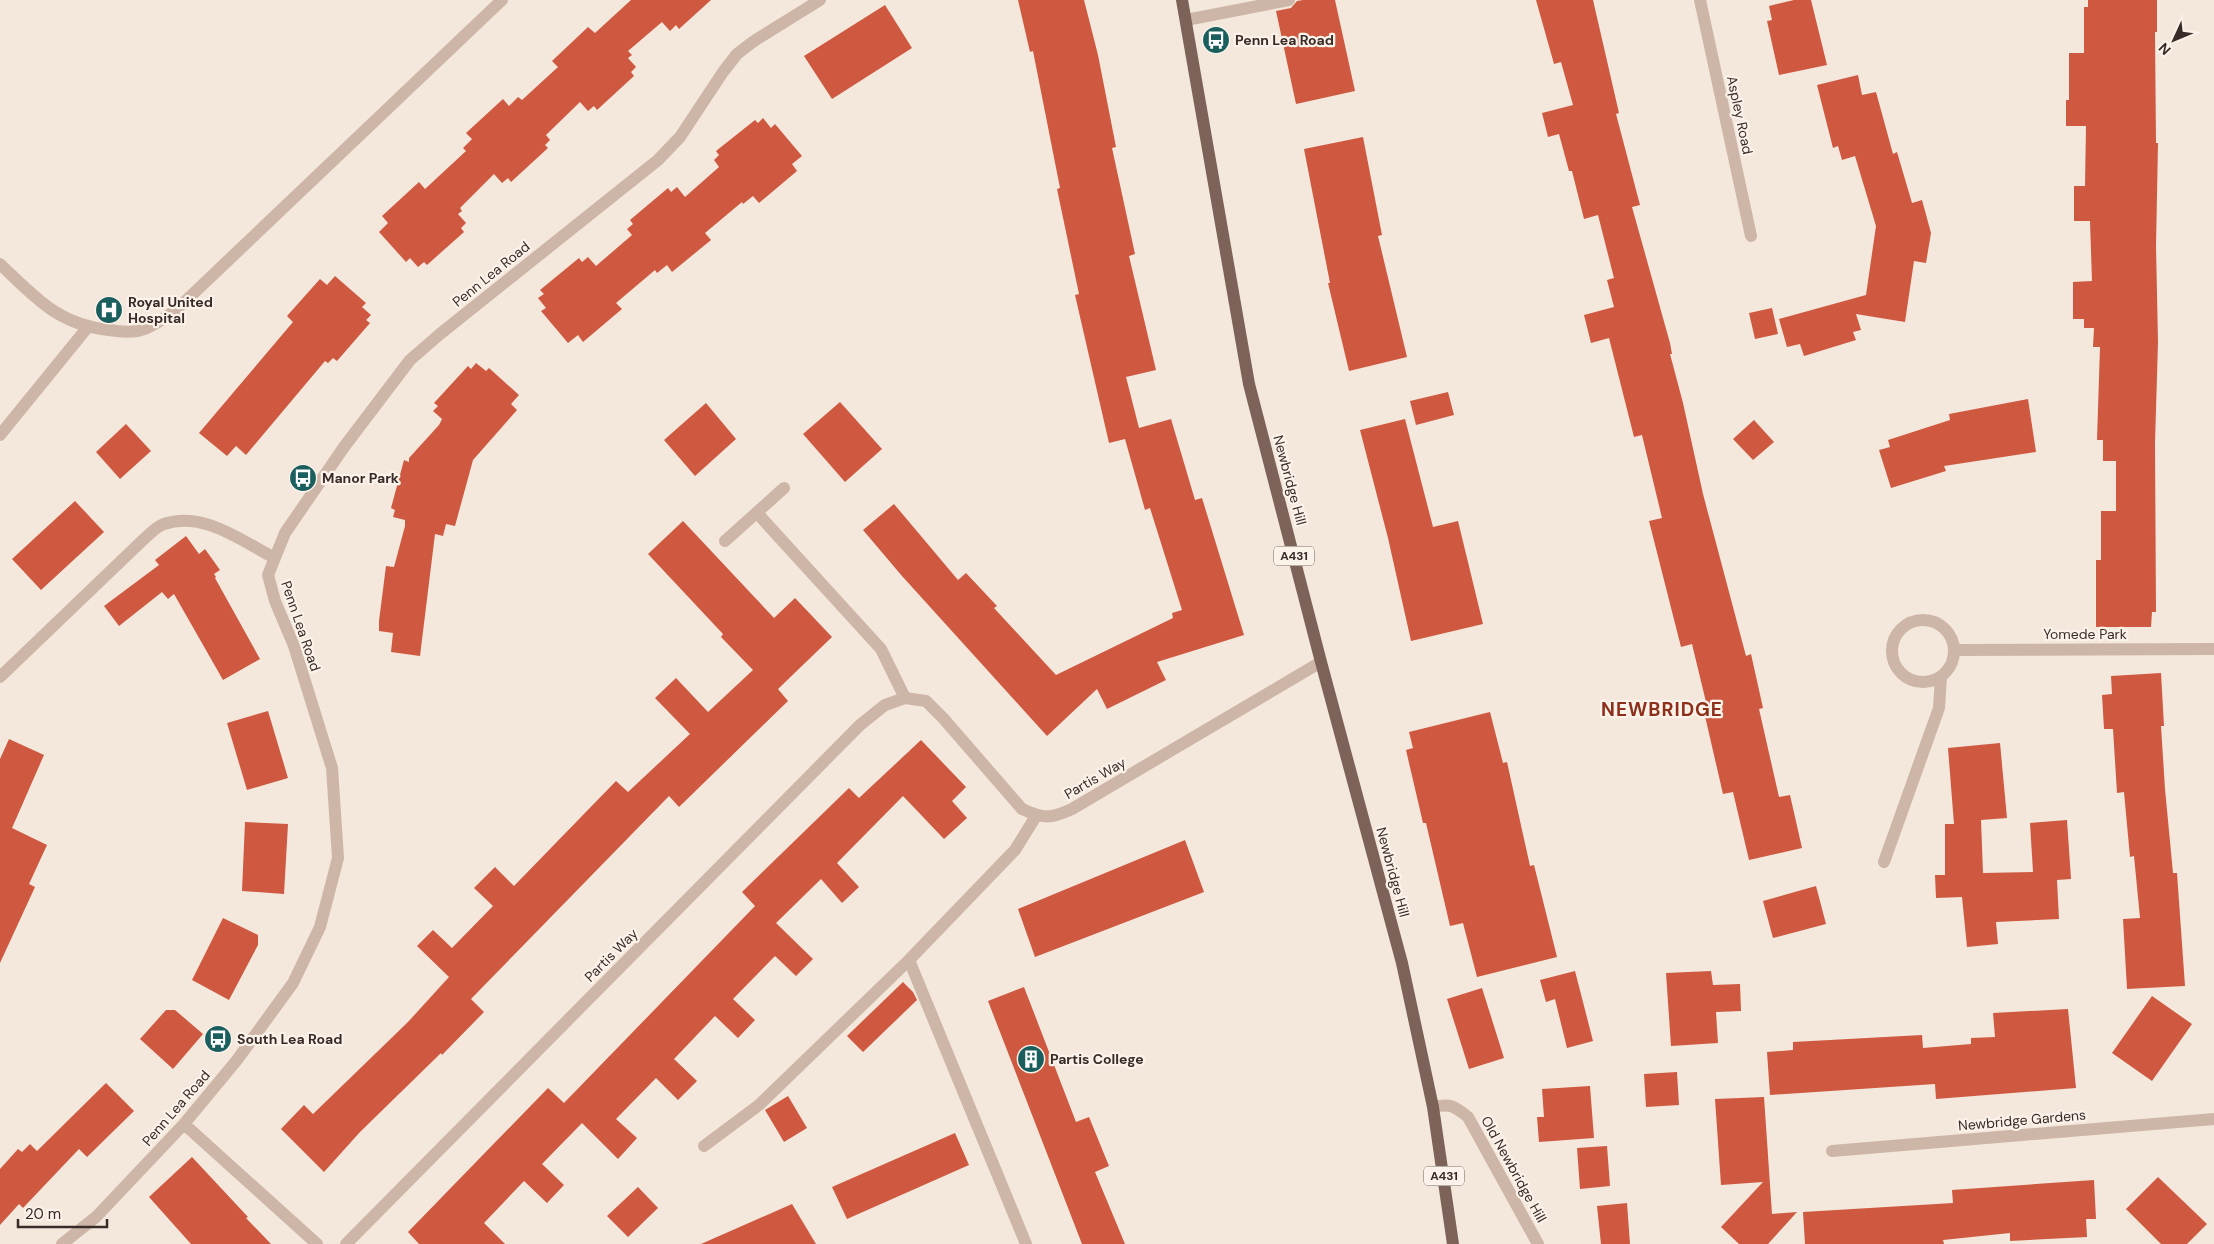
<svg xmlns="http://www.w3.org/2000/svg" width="2214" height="1244" viewBox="0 0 2214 1244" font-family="'DM Sans',sans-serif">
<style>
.building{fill:#ce5940}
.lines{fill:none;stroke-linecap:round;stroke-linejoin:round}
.minor{stroke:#cdb6a7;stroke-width:12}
.major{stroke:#7c6258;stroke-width:12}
.labels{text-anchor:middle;stroke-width:4.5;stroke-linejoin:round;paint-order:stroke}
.shield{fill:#fbf2e9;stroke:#736762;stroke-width:1}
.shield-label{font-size:12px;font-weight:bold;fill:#392c28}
.poi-label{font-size:14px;font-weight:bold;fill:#392c28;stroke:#fbf2e9;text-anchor:start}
.street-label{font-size:14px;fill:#392c28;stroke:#fbf2e9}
.district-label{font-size:19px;font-weight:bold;letter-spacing:1px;fill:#8e2f1b;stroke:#fbf2e9}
</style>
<rect width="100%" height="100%" fill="#f4e7dc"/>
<path class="building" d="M 631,0 L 711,0 L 679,29 L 676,25 L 670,31 L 662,22 L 628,51 L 632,55 L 628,58 L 636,67 L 631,72 L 634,76 L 597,110 L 594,106 L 588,111 L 580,102 L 546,135 L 550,140 L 545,145 L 548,148 L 511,182 L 508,178 L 502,183 L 494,174 L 460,208 L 462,211 L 458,214 L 466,223 L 461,228 L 464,232 L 427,265 L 424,262 L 418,267 L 410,258 L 406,262 L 379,232 L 388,223 L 382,216 L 419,182 L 425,189 L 466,151 L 463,148 L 472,139 L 466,133 L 503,99 L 509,106 L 518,97 L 522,100 L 558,67 L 552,61 L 588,27 L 595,33 Z
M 1018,0 L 1084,0 L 1098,55 L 1116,147 L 1112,148 L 1135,254 L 1129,256 L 1156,370 L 1126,377 L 1139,428 L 1171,419 L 1195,500 L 1202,498 L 1244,635 L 1157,662 L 1166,680 L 1107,709 L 1097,689 L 1047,736 L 902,576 L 863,530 L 894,504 L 958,580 L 966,573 L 997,606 L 994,608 L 1056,675 L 1173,618 L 1172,613 L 1182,610 L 1150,508 L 1145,510 L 1125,439 L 1109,443 L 1075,295 L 1079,294 L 1057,189 L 1060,188 L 1033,51 L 1030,52 Z
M 1303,0 L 1335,0 L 1355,91 L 1296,104 L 1276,11 L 1291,8 L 1297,1 Z
M 1536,0 L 1593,0 L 1619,113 L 1616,114 L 1640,205 L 1632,207 L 1670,343 L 1672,354 L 1670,354 L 1683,403 L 1703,494 L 1746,656 L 1751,654 L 1763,708 L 1759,709 L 1779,797 L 1790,795 L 1802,848 L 1749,860 L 1733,792 L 1723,794 L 1702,703 L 1706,702 L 1692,644 L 1681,647 L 1649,521 L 1662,518 L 1642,435 L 1634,437 L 1609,338 L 1591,343 L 1584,315 L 1614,307 L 1607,280 L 1614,278 L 1598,215 L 1584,219 L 1572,171 L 1569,171 L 1559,134 L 1548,137 L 1542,113 L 1573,105 L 1561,62 L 1554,64 Z
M 1794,0 L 1811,0 L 1827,65 L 1779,75 L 1767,21 L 1772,20 L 1769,6 Z
M 2088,0 L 2157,0 L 2157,32 L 2155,32 L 2156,143 L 2158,143 L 2156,246 L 2158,342 L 2155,443 L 2156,612 L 2152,612 L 2151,627 L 2096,627 L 2096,560 L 2101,560 L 2101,511 L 2116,511 L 2116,461 L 2103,461 L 2103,440 L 2097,440 L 2100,347 L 2093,347 L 2094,328 L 2084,328 L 2084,319 L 2073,319 L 2073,282 L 2092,281 L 2090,221 L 2074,221 L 2074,186 L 2085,186 L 2086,126 L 2066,126 L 2066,100 L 2069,100 L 2069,53 L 2084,53 L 2084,7 L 2088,7 Z
M 885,5 L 912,48 L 832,99 L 804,56 Z
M 1858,75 L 1862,95 L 1876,92 L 1893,154 L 1897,152 L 1912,203 L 1922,200 L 1931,233 L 1926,263 L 1914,261 L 1905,322 L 1856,314 L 1861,330 L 1853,332 L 1856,340 L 1804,356 L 1800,344 L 1787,347 L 1779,319 L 1866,295 L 1876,226 L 1855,156 L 1842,160 L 1838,146 L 1833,148 L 1817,85 Z
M 763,118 L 771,128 L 775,124 L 802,156 L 792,164 L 797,171 L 759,203 L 753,196 L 743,204 L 742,202 L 705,233 L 711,240 L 672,272 L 667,265 L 657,273 L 655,270 L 616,303 L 622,309 L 583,342 L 578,335 L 568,343 L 541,311 L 546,308 L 538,298 L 544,294 L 540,290 L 579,258 L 582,262 L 588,257 L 596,266 L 632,235 L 627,229 L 633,224 L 630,220 L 668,188 L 671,192 L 677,187 L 685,197 L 719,167 L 714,160 L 719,155 L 716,151 L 755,120 L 758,123 Z
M 1363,137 L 1382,235 L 1378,236 L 1407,357 L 1349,371 L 1328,283 L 1330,283 L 1304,149 Z
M 335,276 L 366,303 L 362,307 L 371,315 L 366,320 L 370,323 L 337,361 L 333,358 L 328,363 L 325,361 L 246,455 L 236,446 L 227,456 L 199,433 L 293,322 L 287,316 L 320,279 L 327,285 Z
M 1772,308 L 1778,334 L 1755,339 L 1749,313 Z
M 476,363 L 486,371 L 489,368 L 519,395 L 511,404 L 517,410 L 473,460 L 455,526 L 446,524 L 443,536 L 435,534 L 420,656 L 391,652 L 393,633 L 379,631 L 379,621 L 386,566 L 394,567 L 405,526 L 405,520 L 393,517 L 395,510 L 391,508 L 404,460 L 409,462 L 409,458 L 439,425 L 442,419 L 433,411 L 438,406 L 434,403 L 468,366 L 471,369 Z
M 1448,392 L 1454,415 L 1416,425 L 1410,401 Z
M 2028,399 L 2036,452 L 1944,466 L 1946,471 L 1891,488 L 1879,450 L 1890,447 L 1888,440 L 1950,420 L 1949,414 Z
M 840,402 L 882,449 L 845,482 L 803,434 Z
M 706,403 L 736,439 L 695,476 L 664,440 Z
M 1405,419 L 1433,527 L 1458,521 L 1483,624 L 1411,641 L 1388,538 L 1360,430 Z
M 1754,420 L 1774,442 L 1753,460 L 1733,439 Z
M 126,424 L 151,451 L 120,479 L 96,452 Z
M 75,501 L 104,532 L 41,590 L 12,559 Z
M 683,521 L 774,618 L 795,598 L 832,637 L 778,689 L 788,701 L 679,807 L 669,796 L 471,999 L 484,1012 L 442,1055 L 441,1053 L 360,1132 L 324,1172 L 281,1129 L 304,1105 L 313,1114 L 408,1022 L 449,977 L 417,946 L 433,930 L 452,948 L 493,906 L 474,888 L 495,867 L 514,886 L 616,781 L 628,792 L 690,734 L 655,698 L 676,678 L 708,712 L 753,670 L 721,637 L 723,634 L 648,554 Z
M 186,536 L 199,554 L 205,549 L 220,570 L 214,574 L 216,577 L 215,578 L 260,659 L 223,680 L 174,594 L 168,599 L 162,592 L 119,626 L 104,606 L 159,565 L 155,560 Z
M 2161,673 L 2164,726 L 2161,726 L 2165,789 L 2173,873 L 2177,873 L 2185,986 L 2127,989 L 2123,919 L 2140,918 L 2134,856 L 2130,857 L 2124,792 L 2117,793 L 2113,729 L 2104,729 L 2102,695 L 2112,694 L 2111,676 Z
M 268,711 L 288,778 L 247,790 L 227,723 Z
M 1490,712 L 1503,763 L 1507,762 L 1530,866 L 1534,865 L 1557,957 L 1477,977 L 1463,923 L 1450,926 L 1426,823 L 1423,823 L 1406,750 L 1413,748 L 1409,732 Z
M 9,739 L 44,755 L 12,828 L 47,845 L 29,884 L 35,887 L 0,963 L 0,759 Z
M 921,740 L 966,787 L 952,801 L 967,818 L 944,839 L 903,796 L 837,863 L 859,887 L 842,903 L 821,879 L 776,923 L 813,959 L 796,976 L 775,956 L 733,999 L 755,1020 L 738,1038 L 715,1016 L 674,1059 L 697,1081 L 678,1100 L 656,1078 L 616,1119 L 637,1138 L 618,1159 L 582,1123 L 542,1164 L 564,1185 L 547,1203 L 524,1181 L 484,1223 L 505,1244 L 419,1244 L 408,1232 L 548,1088 L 564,1103 L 755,906 L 742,892 L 849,788 L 859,798 Z
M 2000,743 L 2007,818 L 1981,820 L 1983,873 L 2033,872 L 2030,823 L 2067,820 L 2071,879 L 2057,880 L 2059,919 L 1996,922 L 1998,944 L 1967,947 L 1962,897 L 1936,898 L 1935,875 L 1945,875 L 1945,824 L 1954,824 L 1948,748 Z
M 245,822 L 288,824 L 284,894 L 242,891 Z
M 1185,840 L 1204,892 L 1035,957 L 1018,909 Z
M 1816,886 L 1826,924 L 1773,938 L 1763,901 Z
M 223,918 L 258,935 L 258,945 L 229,1000 L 192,980 Z
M 1575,971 L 1593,1041 L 1567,1048 L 1555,999 L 1546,1002 L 1540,980 Z
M 1711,971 L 1713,985 L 1740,984 L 1741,1011 L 1716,1012 L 1718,1043 L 1671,1046 L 1666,973 Z
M 903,982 L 913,992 L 917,1000 L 863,1052 L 847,1036 Z
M 1024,987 L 1076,1122 L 1089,1117 L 1109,1166 L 1095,1172 L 1125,1244 L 1082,1244 L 988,1001 Z
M 1482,988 L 1504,1058 L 1469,1069 L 1447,999 Z
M 2152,996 L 2192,1024 L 2152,1081 L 2112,1053 Z
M 2068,1009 L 2076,1088 L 1936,1099 L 1935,1084 L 1770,1095 L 1767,1052 L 1793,1050 L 1793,1042 L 1922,1035 L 1923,1048 L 1971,1044 L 1971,1038 L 1995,1037 L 1993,1013 Z
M 166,1010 L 175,1010 L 203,1034 L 173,1069 L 140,1039 Z
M 1677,1072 L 1679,1105 L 1646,1107 L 1644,1074 Z
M 106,1083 L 134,1111 L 87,1157 L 79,1149 L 23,1208 L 19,1204 L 0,1225 L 0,1169 L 18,1149 L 22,1152 L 30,1144 L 37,1151 Z
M 1590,1086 L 1594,1138 L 1539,1142 L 1537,1117 L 1544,1117 L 1542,1089 Z
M 788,1096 L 807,1128 L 784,1142 L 765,1110 Z
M 1764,1097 L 1772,1214 L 1797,1212 L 1768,1244 L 1739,1244 L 1721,1227 L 1763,1182 L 1721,1185 L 1715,1099 Z
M 955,1133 L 969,1165 L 847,1219 L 832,1187 Z
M 1607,1146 L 1610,1186 L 1580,1189 L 1577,1148 Z
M 192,1157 L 248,1217 L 246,1218 L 271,1244 L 191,1244 L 149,1197 Z
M 2158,1177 L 2207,1224 L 2187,1244 L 2161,1244 L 2126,1209 Z
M 2094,1180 L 2096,1219 L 2086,1219 L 2087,1237 L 2010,1241 L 2010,1233 L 1943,1240 L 1944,1244 L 1805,1244 L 1803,1212 L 1953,1203 L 1952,1190 Z
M 638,1187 L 658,1208 L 628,1237 L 607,1216 Z
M 1627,1203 L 1630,1244 L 1601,1244 L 1597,1206 Z
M 792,1204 L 816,1244 L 701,1244 Z"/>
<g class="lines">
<path class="minor" d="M 1700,0 L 1751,236
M 1186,20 L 1289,0
M 0,264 C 36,298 57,324 109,330 C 121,332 136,333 147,328 C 157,324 167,316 176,310 L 502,0
M 0,435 L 87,328
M 757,513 L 881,649 L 905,698
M 725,541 L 784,488
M1892 651a31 31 0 1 1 62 0a31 31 0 1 1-62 0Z
M 1955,650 L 2214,649
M 0,677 L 145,538 C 151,533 157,526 164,524 C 203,511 240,540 273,557
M 1884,862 L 1939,708 L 1941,677
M 909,960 L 1026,1244
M 1433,1107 C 1451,1103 1454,1106 1468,1117 L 1538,1244
M 184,1124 L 317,1244
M 704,1146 L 759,1105 L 909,960 L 1015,850 L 1036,816
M 1832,1151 L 2214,1119
M 62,1244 L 96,1217 L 184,1124 L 237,1060 L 293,983 L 320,927 L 338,858 L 332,768 L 294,646 L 275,601 L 268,575 L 285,533 L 344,447 L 410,360 L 440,334 L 658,160 L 680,137 L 723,72 L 737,54 L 754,41 L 820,0
M 346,1244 L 860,725 L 885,705 L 905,698 L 926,701 L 943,718 L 1022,809 C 1044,819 1050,819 1072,809 L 1321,662"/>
<path class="major" d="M 1182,0 L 1249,384 L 1321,662 L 1402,963 L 1433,1107 L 1453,1244"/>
</g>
<defs>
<g id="bus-disc" transform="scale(1.4375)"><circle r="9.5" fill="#1a5e5e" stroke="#fbf2e9"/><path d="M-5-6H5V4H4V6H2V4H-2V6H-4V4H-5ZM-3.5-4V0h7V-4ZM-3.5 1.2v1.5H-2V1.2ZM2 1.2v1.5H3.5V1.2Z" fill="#fff"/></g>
<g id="hospital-disc" transform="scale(1.4375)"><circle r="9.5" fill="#1a5e5e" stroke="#fbf2e9"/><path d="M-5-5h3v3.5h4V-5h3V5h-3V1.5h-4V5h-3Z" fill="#fff"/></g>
<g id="building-disc" transform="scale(1.4375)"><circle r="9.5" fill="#1a5e5e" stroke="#fbf2e9"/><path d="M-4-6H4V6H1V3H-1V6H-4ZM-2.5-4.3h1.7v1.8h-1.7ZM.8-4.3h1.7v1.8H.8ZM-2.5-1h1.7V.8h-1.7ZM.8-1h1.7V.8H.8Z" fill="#fff"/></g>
</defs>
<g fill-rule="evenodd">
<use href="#bus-disc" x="1216" y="40"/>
<use href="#hospital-disc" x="109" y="310"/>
<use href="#bus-disc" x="303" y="478"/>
<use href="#bus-disc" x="218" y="1039"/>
<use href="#building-disc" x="1031" y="1059"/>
</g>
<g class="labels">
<g class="shield">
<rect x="1274" y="546.5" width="40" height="19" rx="4"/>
<rect x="1424" y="1166.5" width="40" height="19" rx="4"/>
</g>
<g class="shield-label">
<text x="1294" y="560">A431</text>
<text x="1444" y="1180">A431</text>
</g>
<g class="poi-label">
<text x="1235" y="45">Penn Lea Road</text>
<text x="128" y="307">Royal United<tspan x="128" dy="16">Hospital</tspan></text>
<text x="322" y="483">Manor Park</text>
<text x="237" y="1044">South Lea Road</text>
<text x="1050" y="1064">Partis College</text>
</g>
<g class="street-label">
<text transform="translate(1740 115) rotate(78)" y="5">Aspley Road</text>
<text transform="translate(491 274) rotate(-39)" y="5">Penn Lea Road</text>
<text transform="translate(1290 480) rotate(75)" y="5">Newbridge Hill</text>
<text transform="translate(301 626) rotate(71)" y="5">Penn Lea Road</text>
<text x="2085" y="639">Yomede Park</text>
<text transform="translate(1095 778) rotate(-30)" y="5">Partis Way</text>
<text transform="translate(1393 872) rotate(75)" y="5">Newbridge Hill</text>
<text transform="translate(611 955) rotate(-45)" y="5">Partis Way</text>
<text transform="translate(176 1108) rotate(-49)" y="5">Penn Lea Road</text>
<text transform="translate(2022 1120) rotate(-5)" y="5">Newbridge Gardens</text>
<text transform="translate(1514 1169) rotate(61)" y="5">Old Newbridge Hill</text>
</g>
<g class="district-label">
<text x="1662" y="716">NEWBRIDGE</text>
</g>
</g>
<g transform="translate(2174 40) rotate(226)" stroke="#fbf2e9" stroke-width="4" paint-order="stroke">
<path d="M0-4L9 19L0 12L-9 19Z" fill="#392c28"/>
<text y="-8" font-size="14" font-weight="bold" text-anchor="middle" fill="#392c28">N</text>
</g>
<path d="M18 1219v8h89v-8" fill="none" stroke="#392c28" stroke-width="2.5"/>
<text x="25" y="1219" font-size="15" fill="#392c28" stroke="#fbf2e9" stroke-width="4" paint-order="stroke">20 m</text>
</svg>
